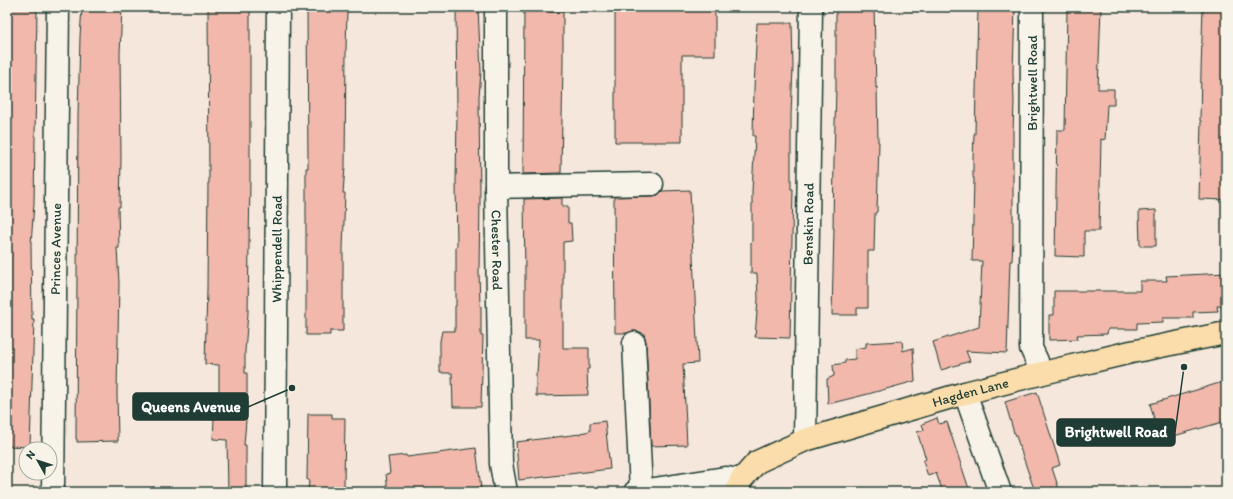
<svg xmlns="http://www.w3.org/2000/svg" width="1233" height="499" viewBox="0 0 1233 499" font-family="Itim,sans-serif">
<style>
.building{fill:#f2b8ab;stroke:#1f3d34}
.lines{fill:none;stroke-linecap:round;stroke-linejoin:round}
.minor-casing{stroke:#1f3d34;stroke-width:25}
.major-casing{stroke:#1f3d34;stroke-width:25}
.minor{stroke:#f7f3e8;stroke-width:22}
.major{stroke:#faddab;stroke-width:22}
.labels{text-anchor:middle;stroke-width:3;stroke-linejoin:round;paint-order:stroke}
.street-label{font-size:14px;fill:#1f3d34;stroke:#f7f3e8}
.leader{fill:none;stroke:#1f3d34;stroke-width:1.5}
.callout-dot{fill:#1f3d34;stroke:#f7f3e8;stroke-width:1.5}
.callout{fill:#1f3d34;stroke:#1f3d34;stroke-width:1.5}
.callout-label{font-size:15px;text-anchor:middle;font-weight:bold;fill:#fff}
</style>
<rect width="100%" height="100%" fill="#f6e7dc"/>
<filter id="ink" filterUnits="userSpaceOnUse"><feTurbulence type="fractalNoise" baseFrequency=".025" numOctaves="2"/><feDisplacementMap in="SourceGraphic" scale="8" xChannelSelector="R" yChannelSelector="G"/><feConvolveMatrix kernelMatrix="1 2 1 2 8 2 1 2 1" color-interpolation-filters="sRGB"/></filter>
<g filter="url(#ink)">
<path class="building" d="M 7,7 L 37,7 L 34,204 L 31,244 L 32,319 L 34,319 L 30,447 L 7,446 Z
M 82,7 L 122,7 L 120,53 L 121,159 L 120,207 L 118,207 L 119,248 L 117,248 L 119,282 L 117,393 L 118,441 L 77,442 L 77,439 L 76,439 L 78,116 L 80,37 Z
M 208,7 L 250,7 L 250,179 L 248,313 L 245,351 L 245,373 L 247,373 L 247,408 L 244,445 L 246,445 L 246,492 L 228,492 L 227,440 L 213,439 L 214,419 L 207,419 L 207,401 L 219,402 L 219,365 L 205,364 L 207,289 L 208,183 L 209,183 Z
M 307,7 L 345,7 L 345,10 L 347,10 L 346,50 L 345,167 L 343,193 L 345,193 L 343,249 L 343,331 L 330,331 L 330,335 L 306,335 L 306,168 L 308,168 Z
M 456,7 L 478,7 L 481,72 L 479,97 L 480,199 L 479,271 L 480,306 L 481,306 L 481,336 L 483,336 L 481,407 L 453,407 L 452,373 L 440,373 L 440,341 L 442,331 L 455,331 L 455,306 L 456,306 L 456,246 L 457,246 L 456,184 L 457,111 Z
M 524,7 L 550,7 L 549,12 L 563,12 L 563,63 L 561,173 L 523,174 Z
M 615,7 L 715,7 L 715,55 L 682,55 L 682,142 L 615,142 Z
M 836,7 L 874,7 L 876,88 L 877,87 L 878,142 L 879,142 L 877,212 L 875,213 L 874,251 L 868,251 L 868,308 L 857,308 L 857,315 L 832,315 L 834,228 L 833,228 L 834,160 L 836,88 Z
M 978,7 L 1015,7 L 1013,72 L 1014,101 L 1013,132 L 1013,239 L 1012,261 L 1010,261 L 1007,353 L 966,351 L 970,361 L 941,370 L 933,342 L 979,327 L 982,261 L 972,261 L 974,178 L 973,178 L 973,158 L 974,134 L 975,134 Z
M 1067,7 L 1101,7 L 1098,89 L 1114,89 L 1114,105 L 1107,105 L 1105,140 L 1101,139 L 1099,231 L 1084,231 L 1084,257 L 1055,256 L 1057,130 L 1065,130 Z
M 1203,7 L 1226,7 L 1226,200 L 1199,199 L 1201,121 L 1200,121 L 1201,70 Z
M 757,23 L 792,23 L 793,67 L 791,115 L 791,189 L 793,189 L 790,338 L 755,337 L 758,299 L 757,273 L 751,273 L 751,242 L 752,242 L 752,191 L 755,136 L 753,136 L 754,89 Z
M 690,190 L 698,363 L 683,364 L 687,445 L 651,446 L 646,342 L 645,337 L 644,334 L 640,332 L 634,331 L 627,333 L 615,333 L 614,197 L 652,196 L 658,195 L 662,191 Z
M 562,198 L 562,206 L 568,206 L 568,223 L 571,223 L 572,241 L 563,242 L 563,348 L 589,348 L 589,369 L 587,369 L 588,395 L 536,396 L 536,373 L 537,373 L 539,340 L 525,340 L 525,274 L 524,199 Z
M 1156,210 L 1156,246 L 1140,246 L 1139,211 Z
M 1226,273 L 1226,305 L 1217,306 L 1218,311 L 1193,312 L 1193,318 L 1163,318 L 1163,322 L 1137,323 L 1137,329 L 1108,329 L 1107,334 L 1077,335 L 1078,339 L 1049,340 L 1049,315 L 1054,315 L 1054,291 L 1140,291 L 1140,281 L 1167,281 L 1166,276 Z
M 902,341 L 903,351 L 913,348 L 915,381 L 868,394 L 828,404 L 827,379 L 834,376 L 833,365 L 845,363 L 845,360 L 855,359 L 855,349 L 866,347 L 866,343 Z
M 1226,381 L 1226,421 L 1160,440 L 1150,404 Z
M 1037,392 L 1060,465 L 1052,468 L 1060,492 L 1035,492 L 1015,433 L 1014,433 L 1005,402 Z
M 308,414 L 332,414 L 332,418 L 345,418 L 344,487 L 332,487 L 334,492 L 308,492 L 309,480 L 307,480 Z
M 937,418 L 939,424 L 947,422 L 970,492 L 943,492 L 936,473 L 928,476 L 923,461 L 926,459 L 917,432 L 924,430 L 922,424 Z
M 605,421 L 610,469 L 519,480 L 516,442 L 580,434 L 580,433 L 590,431 L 590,423 Z
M 476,448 L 481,488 L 450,492 L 388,492 L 386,474 L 390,473 L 388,457 L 406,455 L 407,457 Z"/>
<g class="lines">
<g class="minor-casing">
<g id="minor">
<path id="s1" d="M 496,7 L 496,187 L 501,464 L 506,492"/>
<path d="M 1032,7 L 1031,348 L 1037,361 L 1039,374"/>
<path d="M 496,187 L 652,184"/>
<path d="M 634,343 L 641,491"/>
<path d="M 965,393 L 1000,492"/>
<path id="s2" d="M 805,440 L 811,7"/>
<path id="s3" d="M 53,492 L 58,7"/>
<path id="s4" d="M 275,492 L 278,7"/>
<path d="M 635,492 L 725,478 L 741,480"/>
</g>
</g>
<g class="major-casing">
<g id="major">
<path id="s5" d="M 736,492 L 741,480 L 757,462 L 805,440 L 965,393 L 1039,374 L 1131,352 L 1226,333"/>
</g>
</g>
<use href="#minor" class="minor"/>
<use href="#major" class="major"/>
</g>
</g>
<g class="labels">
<g class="street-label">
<text transform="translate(1032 83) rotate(-90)" y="5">Brightwell Road</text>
<text dy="5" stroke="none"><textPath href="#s2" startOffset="216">Benskin Road</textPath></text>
<text dy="5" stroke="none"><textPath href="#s3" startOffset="243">Princes Avenue</textPath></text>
<text dy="5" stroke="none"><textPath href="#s4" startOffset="243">Whippendell Road</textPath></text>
<text dy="5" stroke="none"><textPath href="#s1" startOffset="243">Chester Road</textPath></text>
<text dy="5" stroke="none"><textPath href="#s5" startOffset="262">Hagden Lane</textPath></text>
</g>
</g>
<path class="leader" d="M292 388L248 407M1184 367L1175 432"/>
<g class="callout-dot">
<circle cx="292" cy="388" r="4"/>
<circle cx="1184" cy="367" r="4"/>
</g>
<g class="callout">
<rect x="133" y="393" width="115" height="27" rx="4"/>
<rect x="1057" y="419" width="118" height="27" rx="4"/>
</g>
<g class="callout-label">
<text x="191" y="412">Queens Avenue</text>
<text x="1116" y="437">Brightwell Road</text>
</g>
<rect width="1233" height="499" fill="none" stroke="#f7f3e8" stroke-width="24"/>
<rect x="12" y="12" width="1209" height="475" fill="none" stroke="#1f3d34" stroke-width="1.5" filter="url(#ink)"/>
<g transform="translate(38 461) rotate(309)"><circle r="19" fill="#f7f3e8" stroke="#a1aaa0"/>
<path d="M0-3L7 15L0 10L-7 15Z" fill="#1f3d34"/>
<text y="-6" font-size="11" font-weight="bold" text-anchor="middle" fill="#1f3d34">N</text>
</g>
</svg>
